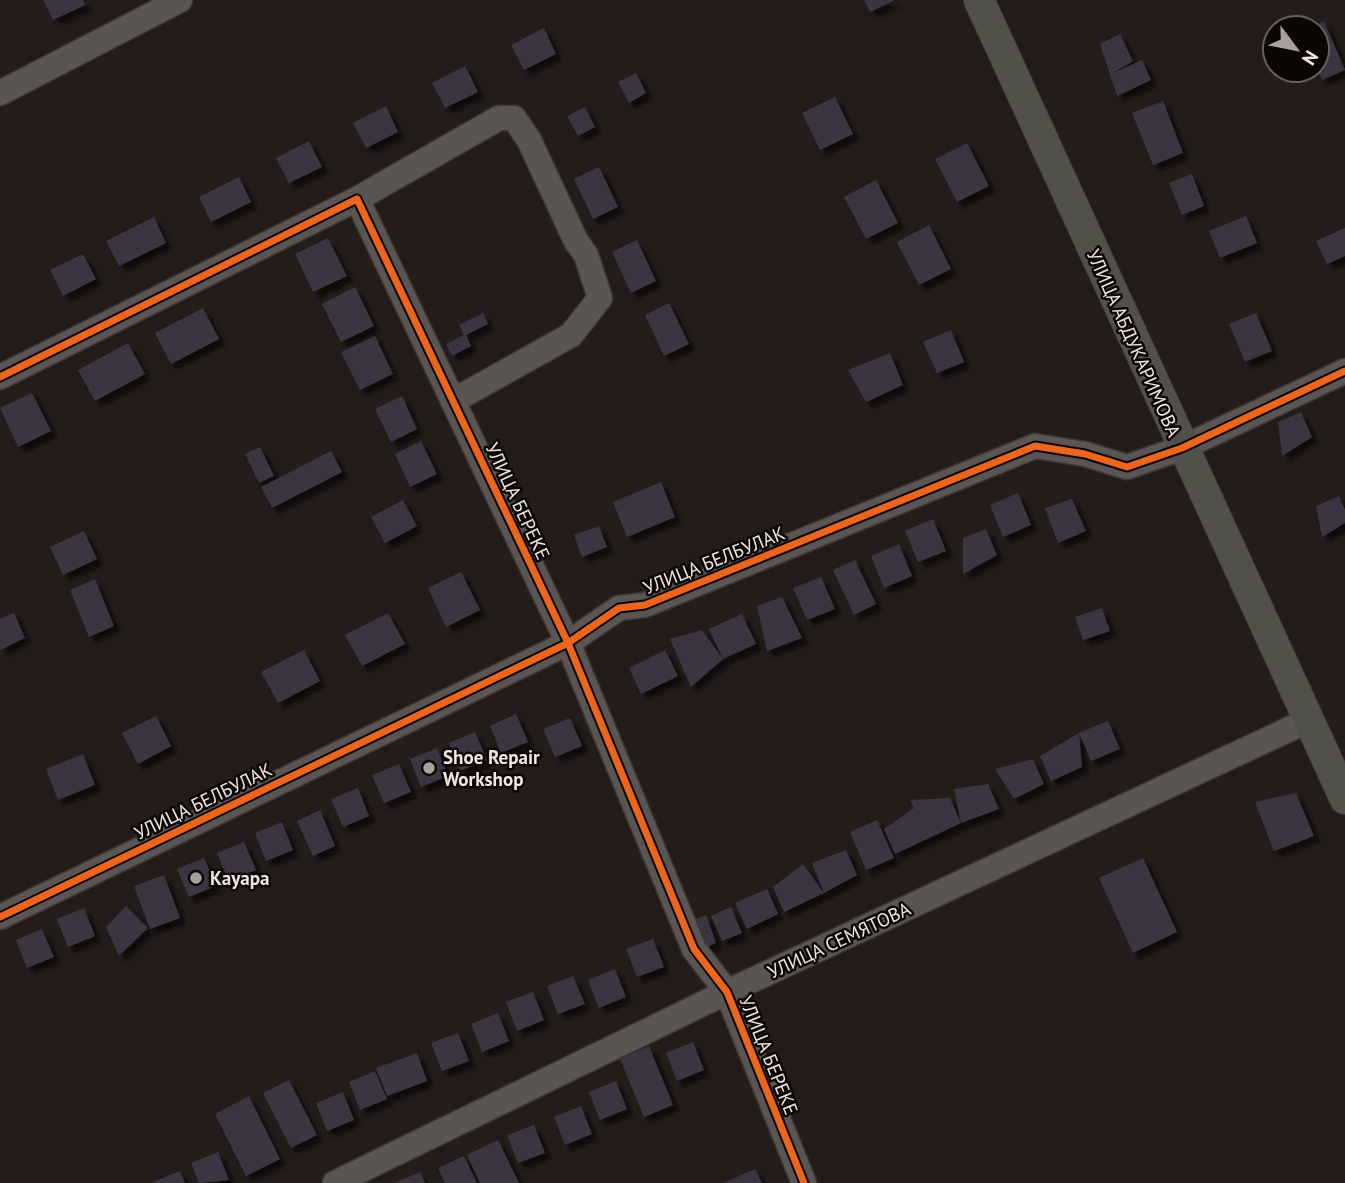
<svg xmlns="http://www.w3.org/2000/svg" width="1345" height="1183" viewBox="0 0 1345 1183" font-family="'PT Sans',sans-serif">
<style>
.building{fill:#3a3642;filter:url(#shadow)}
.lines{fill:none;stroke-linecap:round;stroke-linejoin:round}
.minor-casing{stroke:#3d3835;stroke-width:27}
.major-casing{stroke:#3d3835;stroke-width:32}
.minor{stroke:#5a5452;stroke-width:24}
.major{stroke:#525149;stroke-width:30}
.cycleway-casing{stroke:#0c0605;stroke-width:11}
.cycleway{stroke:#eb651d;stroke-width:7}
.poi-dot{fill:#a8a09c;stroke:#0c0605;stroke-width:2.5}
.labels{text-anchor:middle;stroke-width:5;stroke-linejoin:round;paint-order:stroke}
.street-label{font-size:19px;fill:#f0e7e3;stroke:#0c0605}
.poi-label{font-size:19px;font-weight:bold;fill:#f0e7e3;stroke:#0c0605;text-anchor:start}
</style>
<defs>
<filter id="shadow"><feDropShadow dx="6" dy="6" stdDeviation="2" flood-color="#0009"/></filter>
</defs>
<rect width="100%" height="100%" fill="#231c19"/>
<path class="building" d="M 43,0 L 83,0 L 85,5 L 53,20 Z
M 864,0 L 895,0 L 870,12 Z
M 1324,21 L 1345,70 L 1322,80 L 1317,69 L 1317,28 L 1311,28 Z
M 544,28 L 556,54 L 524,70 L 511,45 Z
M 1120,34 L 1133,61 L 1111,74 L 1142,60 L 1151,80 L 1117,96 L 1100,44 Z
M 465,66 L 478,92 L 445,108 L 432,83 Z
M 636,73 L 646,93 L 629,103 L 618,82 Z
M 835,97 L 853,134 L 820,150 L 802,113 Z
M 1163,101 L 1183,153 L 1153,165 L 1132,113 Z
M 386,106 L 398,132 L 366,148 L 353,123 Z
M 585,107 L 595,127 L 578,136 L 567,116 Z
M 309,141 L 322,167 L 289,183 L 276,158 Z
M 967,143 L 989,186 L 957,202 L 935,159 Z
M 599,167 L 618,207 L 593,219 L 574,179 Z
M 1192,174 L 1204,206 L 1182,215 L 1169,183 Z
M 239,177 L 251,202 L 211,222 L 199,197 Z
M 876,180 L 898,223 L 866,239 L 844,197 Z
M 1246,216 L 1257,243 L 1220,258 L 1209,231 Z
M 154,217 L 166,243 L 119,266 L 106,241 Z
M 929,225 L 951,269 L 919,285 L 897,242 Z
M 1345,228 L 1345,256 L 1327,264 L 1316,241 Z
M 328,238 L 347,276 L 313,292 L 295,254 Z
M 637,240 L 656,281 L 631,293 L 612,252 Z
M 83,254 L 96,279 L 63,296 L 50,270 Z
M 355,287 L 374,326 L 341,342 L 322,304 Z
M 669,303 L 689,344 L 664,356 L 645,315 Z
M 203,308 L 219,339 L 171,364 L 155,333 Z
M 483,313 L 488,324 L 466,335 L 471,346 L 452,356 L 446,344 L 464,335 L 459,325 Z
M 1256,313 L 1272,351 L 1245,362 L 1229,324 Z
M 951,330 L 964,362 L 937,373 L 923,342 Z
M 375,336 L 393,374 L 360,390 L 341,352 Z
M 128,343 L 145,374 L 95,401 L 78,370 Z
M 890,353 L 903,385 L 866,402 L 848,370 Z
M 32,393 L 51,431 L 18,447 L 0,408 Z
M 402,396 L 417,429 L 391,442 L 375,409 Z
M 1301,412 L 1312,437 L 1282,456 L 1278,422 Z
M 421,441 L 437,474 L 410,487 L 395,454 Z
M 260,447 L 274,476 L 259,483 L 245,454 Z
M 331,451 L 342,472 L 272,508 L 261,487 Z
M 661,482 L 675,517 L 627,537 L 613,502 Z
M 1018,493 L 1031,525 L 1003,537 L 990,505 Z
M 1339,496 L 1345,510 L 1345,523 L 1322,537 L 1316,506 Z
M 1072,499 L 1086,531 L 1058,543 L 1045,508 Z
M 403,500 L 417,526 L 385,543 L 371,517 Z
M 933,519 L 946,551 L 918,562 L 905,531 Z
M 599,526 L 607,547 L 582,557 L 574,535 Z
M 986,529 L 997,555 L 963,574 L 963,538 Z
M 84,531 L 97,559 L 63,575 L 50,547 Z
M 899,544 L 912,576 L 884,588 L 871,556 Z
M 855,560 L 876,604 L 854,615 L 833,570 Z
M 461,572 L 480,610 L 446,627 L 428,588 Z
M 821,577 L 835,609 L 807,620 L 793,588 Z
M 95,579 L 114,626 L 89,637 L 70,590 Z
M 782,597 L 802,638 L 767,651 L 757,606 Z
M 1102,608 L 1110,631 L 1083,640 L 1075,617 Z
M 14,613 L 25,638 L 0,650 L 0,619 Z
M 388,613 L 405,644 L 362,666 L 345,635 Z
M 742,614 L 756,644 L 723,659 L 691,687 L 670,639 L 702,630 L 723,659 L 709,629 Z
M 304,650 L 320,681 L 278,703 L 261,672 Z
M 665,650 L 678,676 L 641,694 L 629,668 Z
M 516,714 L 528,742 L 501,753 L 490,726 Z
M 156,716 L 171,746 L 138,764 L 122,733 Z
M 570,718 L 582,746 L 555,757 L 543,729 Z
M 1108,721 L 1120,749 L 1091,761 L 1079,733 L 1082,767 L 1051,781 L 1040,756 L 1079,733 Z
M 475,732 L 487,760 L 460,771 L 449,743 Z
M 437,748 L 448,776 L 421,787 L 410,759 Z
M 83,754 L 95,785 L 58,800 L 46,769 Z
M 1033,759 L 1044,784 L 1014,799 L 995,769 Z
M 399,764 L 411,792 L 384,803 L 372,775 Z
M 988,784 L 999,809 L 961,823 L 954,789 Z
M 358,788 L 369,816 L 343,827 L 331,799 Z
M 1296,793 L 1314,836 L 1274,851 L 1255,802 Z
M 950,798 L 961,823 L 895,854 L 884,829 L 914,808 L 910,800 Z
M 320,810 L 335,846 L 313,856 L 297,821 Z
M 877,820 L 894,858 L 866,870 L 850,832 Z
M 282,822 L 293,850 L 266,861 L 255,833 Z
M 244,842 L 256,870 L 229,881 L 217,853 Z
M 846,850 L 857,875 L 824,893 L 784,912 L 773,887 L 803,864 L 824,893 L 812,863 Z
M 204,858 L 216,886 L 189,897 L 177,869 Z
M 1143,858 L 1177,932 L 1133,953 L 1099,878 Z
M 164,875 L 180,918 L 150,929 L 134,886 Z
M 767,889 L 778,914 L 747,929 L 735,903 Z
M 126,906 L 148,928 L 119,956 L 106,927 Z
M 731,907 L 742,933 L 722,941 L 711,916 Z
M 84,908 L 95,936 L 68,947 L 57,919 Z
M 706,915 L 716,943 L 697,951 L 686,923 Z
M 42,929 L 54,957 L 27,968 L 16,940 Z
M 653,939 L 664,967 L 637,977 L 626,949 Z
M 615,969 L 626,997 L 599,1008 L 588,980 Z
M 573,976 L 585,1004 L 558,1014 L 547,986 Z
M 533,992 L 544,1020 L 517,1031 L 506,1002 Z
M 498,1013 L 509,1041 L 482,1052 L 471,1024 Z
M 458,1033 L 469,1061 L 442,1071 L 431,1043 Z
M 693,1042 L 704,1070 L 677,1081 L 666,1053 Z
M 649,1046 L 673,1105 L 644,1117 L 620,1059 Z
M 417,1053 L 427,1081 L 387,1096 L 376,1068 Z
M 375,1071 L 387,1099 L 360,1110 L 349,1082 Z
M 289,1080 L 317,1135 L 291,1148 L 263,1093 Z
M 616,1081 L 627,1109 L 600,1120 L 589,1092 Z
M 343,1092 L 354,1120 L 327,1131 L 316,1103 Z
M 249,1096 L 280,1159 L 246,1176 L 215,1114 Z
M 581,1106 L 592,1134 L 565,1145 L 554,1117 Z
M 534,1125 L 545,1153 L 518,1163 L 507,1135 Z
M 498,1140 L 519,1183 L 480,1183 L 467,1155 Z
M 218,1152 L 229,1180 L 199,1183 L 191,1163 Z
M 464,1156 L 477,1183 L 445,1183 L 438,1168 Z
M 755,1169 L 762,1183 L 723,1183 Z
M 180,1171 L 185,1183 L 151,1183 Z
M 420,1172 L 425,1183 L 394,1183 Z"/>
<g class="lines">
<g class="minor-casing">
<path id="minor" d="M 0,93 L 180,0
M 357,199 L 499,118 L 514,118 L 529,140 L 576,241 L 586,255 L 600,298 L 571,335 L 453,401
M 0,377 L 357,199 L 568,643 L 694,949 L 727,992 L 804,1183
M 0,917 L 568,643 L 619,608 L 645,605 L 1035,446 L 1085,454 L 1127,467 L 1182,448 L 1345,371
M 335,1183 L 727,992 L 1309,720"/>
</g>
<g class="major-casing">
<path id="major" d="M 979,0 L 1345,799"/>
</g>
<use href="#minor" class="minor"/>
<use href="#major" class="major"/>
<g class="cycleway-casing">
<path id="cycleway" d="M 0,377 L 357,199 L 568,643 L 694,949 L 727,992 L 804,1183
M 0,917 L 568,643 L 619,608 L 645,605 L 1035,446 L 1085,454 L 1127,467 L 1182,448 L 1345,371"/>
</g>
<use href="#cycleway" class="cycleway"/>
</g>
<g class="poi-dot">
<circle cx="429" cy="768" r="7"/>
<circle cx="196" cy="878" r="7"/>
</g>
<g class="labels">
<g class="street-label">
<text transform="translate(1134 343) rotate(66)" y="7">УЛИЦА АБДУКАРИМОВА</text>
<text transform="translate(518 501) rotate(65)" y="7">УЛИЦА БЕРЕКЕ</text>
<text transform="translate(714 560) rotate(-22)" y="7">УЛИЦА БЕЛБУЛАК</text>
<text transform="translate(203 801) rotate(-26)" y="7">УЛИЦА БЕЛБУЛАК</text>
<text transform="translate(839 940) rotate(-25)" y="7">УЛИЦА СЕМЯТОВА</text>
<text transform="translate(769 1055) rotate(68)" y="7">УЛИЦА БЕРЕКЕ</text>
</g>
<g class="poi-label">
<text x="443" y="764">Shoe Repair<tspan x="443" dy="22">Workshop</tspan></text>
<text x="210" y="885">Кауара</text>
</g>
</g>
<g transform="translate(1296 49) rotate(122)"><circle r="33" fill="#0c0605" stroke="#67605e" stroke-width="2"/>
<path d="M0-5L12 26L0 18L-12 26Z" fill="#a8a09c"/>
<text y="-10" font-size="19" font-weight="bold" text-anchor="middle" fill="#f0e7e3">N</text>
</g>
</svg>
